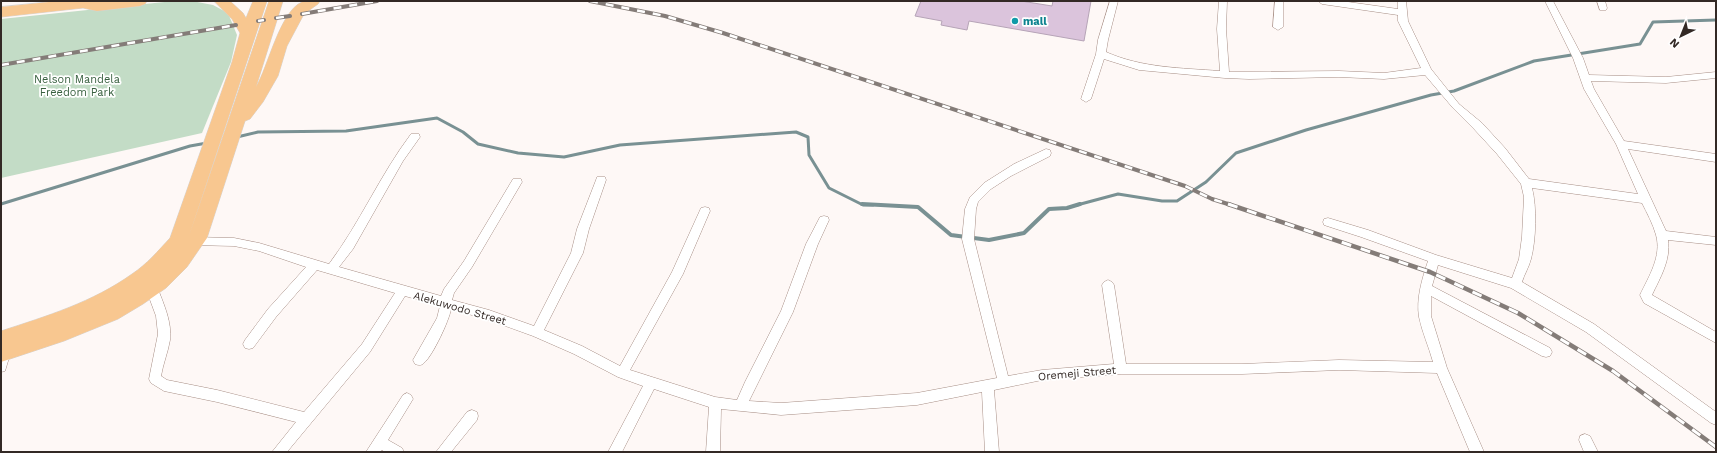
<svg xmlns="http://www.w3.org/2000/svg" width="1717" height="453" viewBox="0 0 1717 453" font-family="'Work Sans',sans-serif">
<style>
.green{fill:#c3dcc6}
.lines{fill:none;stroke-linecap:round;stroke-linejoin:round}
.stream-far1{stroke:#799193;stroke-width:3}
.stream{stroke:#799193;stroke-width:4}
.building{fill:#dbc4dc;stroke:#b6a4b7}
.minor-casing{stroke:#a78e85;stroke-width:1}
.primary-casing{stroke:#d6d4d3;stroke-width:1}
.minor{fill:#fff;fill-rule:evenodd}
.primary{fill:#f8c790;fill-rule:evenodd}
.rail-far1-casing{stroke:#847c78;stroke-width:4}
.rail-casing{stroke:#847c78;stroke-width:4.5}
.rail-far1{stroke:#fff;stroke-width:2.5;stroke-dasharray:8;stroke-linecap:butt}
.rail{stroke:#fff;stroke-width:3;stroke-dasharray:10;stroke-linecap:butt}
.culture-dot{fill:#0f9aa8;stroke:#fff;stroke-width:1.5}
.labels{text-anchor:middle;stroke-width:3.5;stroke-linejoin:round;paint-order:stroke}
.culture-label{font-size:11px;font-weight:bold;fill:#0d838f;stroke:#fff;text-anchor:start}
.park-label{font-size:11px;fill:#38603f;stroke:#fff}
.street-label{font-size:11px;fill:#332925;stroke:#fff}
</style>
<rect width="100%" height="100%" fill="#fef8f6"/>
<path class="green" d="M 174,1 L 192,1 L 213,5 L 228,13 L 237,35 L 231,62 L 202,133 L 1,178 L 1,19 Z"/>
<g class="lines">
<path class="stream-far1" d="M 237,137 L 258,132 L 346,131 L 437,118 L 463,132 L 478,144 L 518,153 L 564,157 L 620,145 L 796,132 L 808,137 L 809,155 L 829,188 L 863,205 L 873,205
M 1,204 L 190,146 L 207,143
M 1077,205 L 1118,194 L 1162,201 L 1177,201 L 1206,182 L 1236,153 L 1306,130 L 1431,95 L 1454,91 L 1534,61 L 1640,44 L 1653,22 L 1716,20"/>
<path class="stream" d="M 862,204 L 918,207 L 951,235 L 989,240 L 1024,233 L 1049,209 L 1067,208 L 1080,204"/>
</g>
<path class="building" d="M 921,1 L 1021,1 L 1052,6 L 1053,1 L 1091,1 L 1084,41 L 969,21 L 967,30 L 941,25 L 942,21 L 915,16 Z"/>
<g class="lines">
<g class="minor-casing">
<path id="minor" d="M 1110,1 L 1118,1 L 1108,40 L 1106,52 C 1142,68 1181,68 1220,71 L 1217,29 L 1219,1 L 1227,1 L 1226,29 L 1229,72 L 1339,71 L 1384,73 L 1421,68 L 1398,21 L 1398,15 L 1322,4 L 1318,1 L 1341,1 L 1398,9 L 1398,1 L 1406,1 L 1408,21 L 1431,69 L 1459,104 L 1482,123 L 1505,148 L 1529,179 L 1638,194 L 1616,144 L 1584,89 L 1573,58 L 1545,1 L 1553,1 L 1583,58 L 1589,75 L 1666,77 L 1716,72 L 1716,78 L 1666,83 L 1591,81 L 1594,89 L 1624,141 L 1716,154 L 1716,162 L 1628,149 L 1666,231 L 1716,237 L 1716,245 L 1668,240 C 1671,260 1660,278 1652,295 L 1716,332 L 1716,343 L 1644,303 L 1640,295 C 1649,276 1662,256 1656,235 C 1653,224 1647,213 1642,203 L 1532,188 C 1537,207 1536,240 1531,259 C 1529,267 1524,275 1522,282 L 1594,324 L 1716,412 L 1716,425 L 1711,423 L 1586,332 L 1511,288 L 1438,265 L 1432,286 L 1550,348 L 1552,352 L 1550,356 L 1546,357 L 1542,356 L 1431,296 L 1431,316 L 1447,368 L 1484,452 L 1470,452 L 1437,373 L 1339,370 L 1242,374 L 1121,374 L 1042,380 L 994,390 L 999,452 L 985,452 L 982,392 L 917,405 L 781,415 L 721,409 L 720,452 L 706,452 L 709,407 L 654,389 L 622,452 L 608,452 L 643,386 L 618,377 L 574,354 L 533,336 L 489,320 L 451,309 C 449,321 433,355 424,363 C 421,366 418,365 415,364 L 413,360 L 437,318 L 440,306 L 405,296 L 370,352 L 287,452 L 272,452 L 296,422 L 217,402 L 164,391 L 151,383 L 149,379 L 158,334 L 156,316 L 146,289 L 148,286 L 152,284 L 156,286 L 158,289 C 164,305 172,322 170,340 C 168,352 163,364 161,376 L 167,380 L 217,390 L 304,412 L 362,344 L 395,293 L 317,270 L 276,317 L 253,348 L 249,349 L 245,348 L 243,344 L 245,340 L 268,309 L 306,267 L 259,251 L 234,246 L 191,245 L 187,244 L 185,241 L 187,238 L 191,237 L 234,238 L 259,243 L 329,264 C 360,223 380,175 411,134 L 419,134 L 420,137 L 403,161 L 353,249 L 339,267 L 441,296 L 444,289 L 464,261 L 513,179 L 521,179 L 522,182 L 472,267 L 454,293 L 452,300 L 489,310 L 534,326 L 571,253 L 577,229 L 596,180 L 597,177 L 605,177 L 606,180 L 589,229 L 583,253 L 544,330 L 582,346 L 620,366 L 672,272 L 701,208 L 705,207 L 709,208 L 710,211 L 683,274 L 630,370 L 715,397 L 737,400 L 745,382 L 781,311 L 806,244 L 820,217 L 824,216 L 828,217 L 829,220 L 818,244 L 793,312 L 749,401 L 781,403 L 917,393 L 997,378 L 962,239 L 965,209 L 970,197 L 984,183 L 1014,164 L 1046,149 L 1050,150 L 1051,153 L 1050,156 L 1011,176 L 991,189 L 978,202 L 976,209 L 974,239 L 1008,376 L 1042,370 L 1114,364 L 1102,285 L 1104,282 L 1108,280 L 1112,282 L 1114,285 L 1126,364 L 1242,364 L 1339,360 L 1433,362 C 1429,347 1422,332 1419,317 C 1416,299 1422,279 1428,261 L 1361,237 L 1324,225 L 1323,222 L 1324,219 L 1328,218 L 1368,230 L 1436,255 L 1512,278 L 1519,259 L 1522,237 L 1524,197 L 1521,184 L 1497,154 L 1474,129 L 1453,108 L 1425,75 L 1384,79 L 1339,77 L 1249,79 L 1225,78 L 1139,70 L 1104,59 L 1091,99 L 1086,102 L 1081,99 L 1096,54 L 1098,40 Z
M 1275,1 L 1283,1 L 1283,27 L 1278,30 L 1273,27 Z
M 1597,1 L 1605,1 L 1607,8 L 1606,10 L 1600,10 Z
M 6,343 L 10,344 L 12,348 L 5,371 L 1,372 L 1,346 Z
M 407,393 L 411,395 L 413,399 L 388,440 L 402,448 L 404,452 L 385,452 L 382,450 L 380,452 L 366,452 L 403,395 Z
M 472,410 L 477,412 L 478,416 L 477,420 L 451,452 L 436,452 L 467,412 Z
M 1585,434 L 1590,436 L 1598,452 L 1584,452 L 1579,440 L 1580,436 Z"/>
</g>
<g class="primary-casing">
<path id="primary" d="M 58,1 L 147,1 L 145,4 L 140,6 L 97,11 L 83,8 L 1,17 L 1,7 Z
M 214,1 L 230,1 L 243,13 L 246,18 L 253,1 L 267,1 L 189,236 L 269,1 L 283,1 L 256,87 C 268,67 280,11 302,2 C 307,0 315,1 320,1 L 318,4 L 304,14 L 287,46 L 278,76 L 263,102 L 250,119 L 245,121 L 207,238 L 187,267 L 166,288 L 143,304 L 118,319 L 64,341 L 1,362 L 1,331 C 47,316 93,302 132,274 C 147,264 158,251 170,238 L 232,62 L 240,33 L 232,19 Z"/>
</g>
<use href="#minor" class="minor"/>
<use href="#primary" class="primary"/>
<g class="rail-far1-casing">
<path id="rail-far1" d="M 590,1 L 665,16 L 723,33 L 1185,186 L 1212,199 L 1231,205
M 302,14 L 377,1
M 276,18 L 290,16
M 258,21 L 264,20
M 1,65 L 236,25"/>
</g>
<g class="rail-casing">
<path id="rail" d="M 1228,204 L 1430,272 L 1518,313 L 1613,371 L 1716,447"/>
</g>
<use href="#rail-far1" class="rail-far1"/>
<use href="#rail" class="rail"/>
</g>
<circle class="culture-dot" cx="1015" cy="21" r="4"/>
<g class="labels">
<g class="culture-label">
<text x="1023" y="25">mall</text>
</g>
<g class="park-label">
<text x="77" y="83">Nelson Mandela<tspan x="77" dy="13">Freedom Park</tspan></text>
</g>
<g class="street-label">
<text transform="translate(460 308) rotate(16)" y="4">Alekuwodo Street</text>
<text transform="translate(1077 373) rotate(-5)" y="4">Oremeji Street</text>
</g>
</g>
<rect width="1717" height="453" fill="none" stroke="#332925" stroke-width="4"/>
<g transform="translate(1681 36) rotate(223)" stroke="#ffffff" stroke-width="3" paint-order="stroke">
<path d="M0-3L7 15L0 10L-7 15Z" fill="#332925"/>
<text y="-6" font-size="11" font-weight="bold" text-anchor="middle" fill="#332925">N</text>
</g>
</svg>
